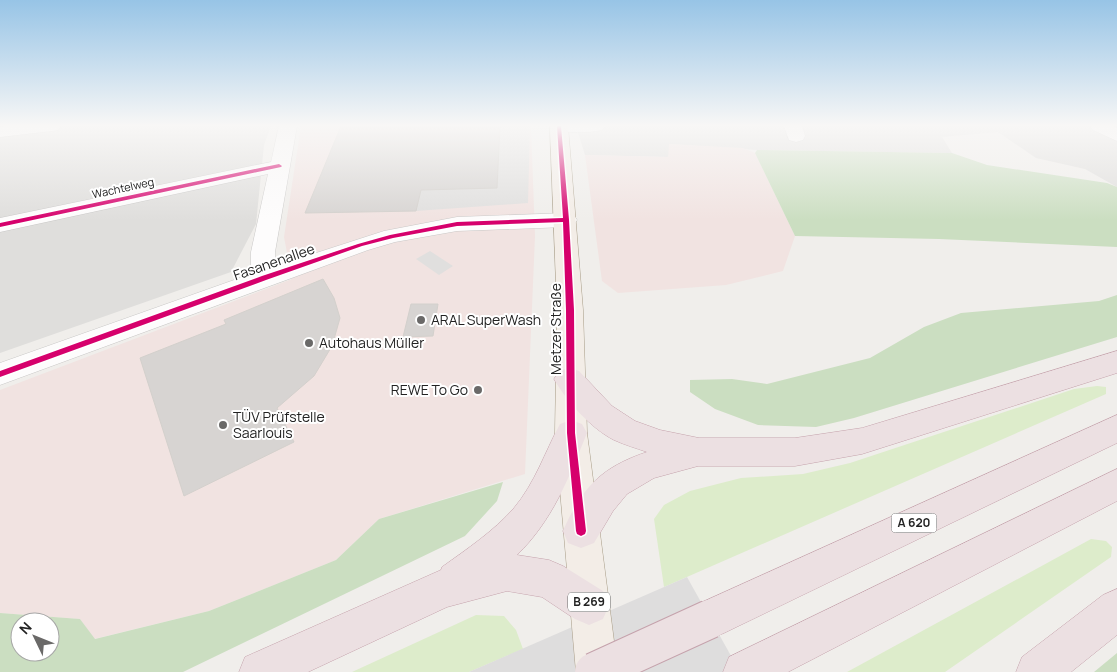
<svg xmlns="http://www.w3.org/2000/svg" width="1117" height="672" viewBox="0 0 1117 672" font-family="Manrope,sans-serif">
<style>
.residential{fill:#dfdedc}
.commercial{fill:#f1e3e1}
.grass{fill:#ddeccb}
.forest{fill:#cbdec1;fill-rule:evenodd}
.parking{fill:#e0dfde}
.pier{fill:#dedddd}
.building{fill:#d7d4d2;stroke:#d3d0cc}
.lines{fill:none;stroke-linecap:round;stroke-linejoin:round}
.minor-casing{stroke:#c9c8c7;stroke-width:1}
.major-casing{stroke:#a79c86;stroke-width:1}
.highway-casing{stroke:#c5a2ac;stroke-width:1}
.minor{fill:#fdfcfc;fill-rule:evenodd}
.major{fill:#f3ede7;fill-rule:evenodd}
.highway{fill:#ece0e2;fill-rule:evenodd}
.highway-bridge-casing{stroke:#c5a2ac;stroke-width:40;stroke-linecap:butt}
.highway-bridge{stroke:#ece0e2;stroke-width:38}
.cycleway-casing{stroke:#fff;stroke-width:3}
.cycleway{fill:#d6006c;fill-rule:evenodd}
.poi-dot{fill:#6a6968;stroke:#fff;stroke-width:2}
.labels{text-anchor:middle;stroke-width:4;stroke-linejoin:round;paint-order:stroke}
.far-street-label{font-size:11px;fill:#222;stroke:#fff}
.shield{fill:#fff;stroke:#646464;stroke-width:1}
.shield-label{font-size:12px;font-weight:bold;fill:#222}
.street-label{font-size:14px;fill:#222;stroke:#fff}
.poi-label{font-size:14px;fill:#222;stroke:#fff;text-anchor:start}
</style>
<rect width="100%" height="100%" fill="#f0eeeb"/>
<path class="residential" d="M 0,126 L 271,126 L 264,145 L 256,224 L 231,272 L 0,353 Z
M 576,126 L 1117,126 L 1117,187 L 1085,169 L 1036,158 L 998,132 L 942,137 L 952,153 L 757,150 L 669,144 L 669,157 L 585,155 Z"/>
<path class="commercial" d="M 301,126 L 531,126 L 535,236 L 525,474 L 379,519 L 336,560 L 209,611 L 94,639 L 80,619 L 0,613 L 0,390 L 292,279 L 284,237 Z
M 669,144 L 743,148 L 755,153 L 795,236 L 783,271 L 726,285 L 618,293 L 602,281 L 585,155 L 668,157 Z"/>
<path class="grass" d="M 1097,386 L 1106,387 L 1106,394 L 664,587 L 654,519 L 664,505 L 690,491 L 741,478 L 803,474 L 850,463 L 1074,389 Z
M 1091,539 L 1106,541 L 1112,547 L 1111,557 L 945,672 L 847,672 Z
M 476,615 L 504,616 L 516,630 L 523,649 L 469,672 L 352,672 Z"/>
<path class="forest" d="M 757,150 L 952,153 L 987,165 L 1107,183 L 1117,187 L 1117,247 L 939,239 L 795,236 L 755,153 Z
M 1117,295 L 1117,337 L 854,418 L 816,427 L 758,425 L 715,409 L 690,392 L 690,380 L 732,379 L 767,384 L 870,358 L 924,327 L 961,313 L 1099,301 Z
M 503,482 L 497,501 L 465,536 L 183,672 L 0,672 L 0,613 L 80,619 L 95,639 L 209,611 L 336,560 L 379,519 ZM 20,622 L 50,622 L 50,652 L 20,652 Z
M 1117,653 L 1117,672 L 1094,672 Z"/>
<path class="parking" d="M 436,126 L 530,126 L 528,203 L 416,211 Z
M 430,251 L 453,266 L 439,275 L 416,259 Z"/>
<path class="pier" d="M 687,577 L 740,672 L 469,672 Z"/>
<path class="building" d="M 341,126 L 500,126 L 497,188 L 421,190 L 416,211 L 305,213 Z
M 323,279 L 334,298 L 340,318 L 332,346 L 314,376 L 277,408 L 294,442 L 184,496 L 140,358 L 226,324 L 224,320 Z
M 411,304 L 438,304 L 433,336 L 403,337 Z"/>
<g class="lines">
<g class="minor-casing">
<path id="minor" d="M 7,126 L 61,126 L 58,130 L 52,131 L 0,137 L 0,127 Z
M 279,126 L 297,126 L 275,252 L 276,266 L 384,231 L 457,217 L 566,213 L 574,215 L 577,220 L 574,225 L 566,227 L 457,231 L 395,242 L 368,250 L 0,385 L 0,363 L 251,274 L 251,252 L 268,174 L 0,232 L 0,218 L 271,162 Z
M 550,126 L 605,126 L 602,130 C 588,133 567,133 553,130 Z
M 784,126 L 802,126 L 805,136 L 803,140 L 796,142 L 789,140 Z
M 1090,126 L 1112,126 L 1117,128 L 1117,141 L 1093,130 Z"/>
</g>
<g class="major-casing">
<path id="major" d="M 550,126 L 568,126 L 583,310 L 587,433 L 618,672 L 576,672 L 555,433 L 557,310 Z"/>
</g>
<g class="highway-casing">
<path id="highway" d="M 1117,351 L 1117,373 L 862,454 L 795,466 L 698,466 L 654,478 L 627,494 L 613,511 L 594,543 L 581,548 L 568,543 L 563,531 C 582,487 602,467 647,452 C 636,448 625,445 614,440 C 592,429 566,401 554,379 L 559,371 L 569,368 L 579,371 L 612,406 L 635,421 L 660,430 L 699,438 L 795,438 L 862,428 Z
M 1117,415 L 1117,443 L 724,633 L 710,639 L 696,633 L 690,619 L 696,605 Z
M 571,420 L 582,424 L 587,433 C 569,478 552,521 517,555 L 549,560 L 563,566 L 603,591 L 609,605 L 603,619 L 589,625 L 575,619 L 542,597 L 507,591 L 447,607 L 308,672 L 239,672 L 245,657 L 441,570 L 442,567 C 467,549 494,531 514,508 C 535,483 545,452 560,424 Z
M 1117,469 L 1117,501 L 788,672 L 723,672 L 729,657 Z
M 1117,589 L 1117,635 L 1071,672 L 1016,672 L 1022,657 L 1103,595 Z"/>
</g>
<use href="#minor" class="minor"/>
<use href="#major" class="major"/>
<use href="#highway" class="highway"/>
<g class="highway-bridge-casing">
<path id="highway-bridge" d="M 594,672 L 710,619"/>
</g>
<use href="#highway-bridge" class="highway-bridge"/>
<g class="cycleway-casing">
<path id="cycleway" d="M 557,126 L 561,126 L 569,220 L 574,310 L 575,433 L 586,531 L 585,534 L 581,536 L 577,534 L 576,531 L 567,433 L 566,310 L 563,222 L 457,226 L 393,238 L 362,246 L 266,280 L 0,377 L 0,371 L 262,276 L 358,244 L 390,235 L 457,222 L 563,218 Z
M 279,164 L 282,166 L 281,167 L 0,227 L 0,223 Z"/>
</g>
<use href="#cycleway" class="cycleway"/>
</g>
<linearGradient id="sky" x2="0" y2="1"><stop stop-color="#97c4e6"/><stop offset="0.57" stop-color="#f8f7f6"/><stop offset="1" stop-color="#f8f7f6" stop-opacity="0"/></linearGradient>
<rect width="1117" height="220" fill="url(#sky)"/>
<g class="poi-dot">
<circle cx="421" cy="320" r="5"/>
<circle cx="309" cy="343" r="5"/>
<circle cx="478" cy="390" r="5"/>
<circle cx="223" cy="425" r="5"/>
</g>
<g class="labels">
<g class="far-street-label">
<text transform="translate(123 188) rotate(-12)" y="4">Wachtelweg</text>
</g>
<g class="shield">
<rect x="891.5" y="513.5" width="45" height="19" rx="4"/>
<rect x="568" y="592.5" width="42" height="19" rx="4"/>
</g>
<g class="shield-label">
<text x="914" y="527">A 620</text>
<text x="589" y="606">B 269</text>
</g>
<g class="street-label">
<text transform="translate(274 262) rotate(-19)" y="5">Fasanenallee</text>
<text transform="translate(556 329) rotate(-90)" y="5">Metzer Straße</text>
</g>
<g class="poi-label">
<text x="431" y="325">ARAL SuperWash</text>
<text x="319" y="348">Autohaus Müller</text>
<text x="468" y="395" text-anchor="end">REWE To Go</text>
<text x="233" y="422">TÜV Prüfstelle<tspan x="233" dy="16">Saarlouis</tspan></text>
</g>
</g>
<g transform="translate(35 637) rotate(313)"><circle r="24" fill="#ffffff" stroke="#a7a7a7"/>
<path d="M0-4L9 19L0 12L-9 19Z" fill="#6a6968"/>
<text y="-8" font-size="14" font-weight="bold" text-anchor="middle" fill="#222222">N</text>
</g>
</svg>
